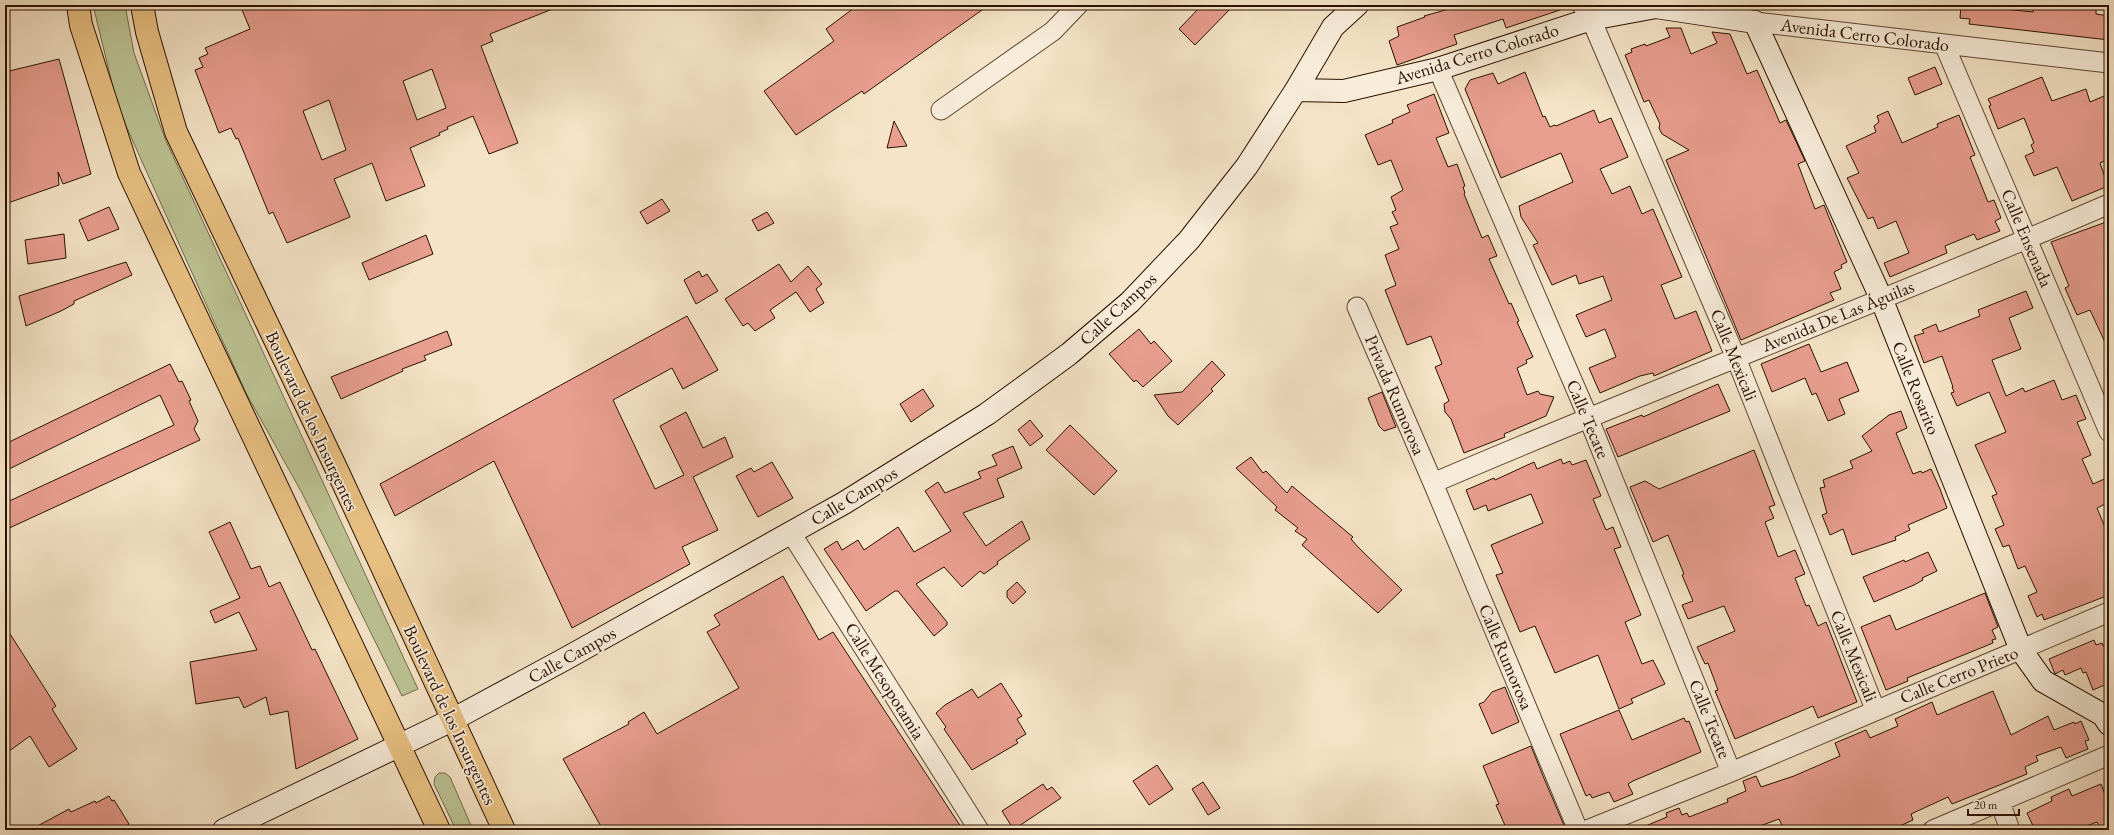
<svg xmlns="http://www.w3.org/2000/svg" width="2114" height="835" viewBox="0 0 2114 835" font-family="'EB Garamond',serif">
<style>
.green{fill:#bdc494;stroke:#746a4a}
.building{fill:#e89e8f;stroke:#2b1100;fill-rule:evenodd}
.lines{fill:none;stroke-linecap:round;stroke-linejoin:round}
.street-casing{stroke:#5e4632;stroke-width:21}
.secondary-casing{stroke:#2b1100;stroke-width:24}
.primary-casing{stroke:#2b1100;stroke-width:24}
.street{stroke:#f8eddb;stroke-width:19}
.secondary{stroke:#f8eddb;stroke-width:22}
.primary{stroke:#eac284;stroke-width:22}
.labels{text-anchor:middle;stroke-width:3.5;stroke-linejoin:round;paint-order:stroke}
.street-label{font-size:18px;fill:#2b1100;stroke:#f8eddb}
</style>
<rect width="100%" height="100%" fill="#f5e4c7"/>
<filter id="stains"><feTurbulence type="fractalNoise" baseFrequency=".005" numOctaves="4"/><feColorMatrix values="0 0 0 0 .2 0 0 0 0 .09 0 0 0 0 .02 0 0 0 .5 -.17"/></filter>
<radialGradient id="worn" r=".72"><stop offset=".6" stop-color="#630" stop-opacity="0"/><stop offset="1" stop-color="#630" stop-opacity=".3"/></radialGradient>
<path class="green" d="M 93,5 L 125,5 L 134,53 L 166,141 L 418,689 L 402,696 L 302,493 L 246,393 L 118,108 Z
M 439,773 L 445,773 L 450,777 L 473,830 L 456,830 L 434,784 L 435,777 Z"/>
<path class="building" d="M 240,5 L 560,5 L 560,6 L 490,34 L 493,41 L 481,46 L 518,143 L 489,154 L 473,116 L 447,127 L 448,129 L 439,133 L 440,135 L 410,148 L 425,186 L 386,201 L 372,163 L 334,179 L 350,217 L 287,243 L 273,212 L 269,214 L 238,138 L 236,139 L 231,128 L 219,133 L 195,70 L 203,67 L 199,58 L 208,54 L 205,48 L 250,29 ZM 432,69 L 446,108 L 417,120 L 403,81 ZM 329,100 L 346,150 L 322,160 L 303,111 Z
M 858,5 L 989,5 L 864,94 L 862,91 L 796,135 L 764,91 L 834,41 L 826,29 Z
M 1202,5 L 1234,5 L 1195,45 L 1179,29 Z
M 1463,5 L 1563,5 L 1563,9 L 1506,28 L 1503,19 L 1454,35 L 1457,44 L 1397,65 L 1389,41 L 1399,36 L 1397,27 L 1425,17 L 1424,16 Z
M 1961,5 L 1996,5 L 1995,8 L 2033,12 L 2034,7 L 2068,9 L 2069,5 L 2096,5 L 2096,14 L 2109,16 L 2109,40 L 1969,24 L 1970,19 L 1960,18 Z
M 1666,28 L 1681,28 L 1691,54 L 1717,43 L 1712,32 L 1730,34 L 1747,74 L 1757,70 L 1780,123 L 1786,120 L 1805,161 L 1798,164 L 1815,209 L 1824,205 L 1847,262 L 1841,265 L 1842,268 L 1834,272 L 1841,289 L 1830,293 L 1834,300 L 1741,340 L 1666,160 L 1689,150 L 1662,134 L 1659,128 L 1660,124 L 1649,100 L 1644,102 L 1625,55 L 1632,52 L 1631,49 L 1645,44 L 1646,46 L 1670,37 Z
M 59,59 L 91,174 L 63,184 L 58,172 L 59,185 L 5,204 L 5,72 Z
M 1935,67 L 1942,84 L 1915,95 L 1908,78 Z
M 1525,72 L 1543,117 L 1545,116 L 1550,127 L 1555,125 L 1556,126 L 1594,110 L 1599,123 L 1611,118 L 1628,157 L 1600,169 L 1612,194 L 1630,186 L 1642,214 L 1653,209 L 1682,277 L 1661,285 L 1675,319 L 1696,311 L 1712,351 L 1654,376 L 1653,373 L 1640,376 L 1600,393 L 1589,368 L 1616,357 L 1605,329 L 1586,337 L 1576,315 L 1612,300 L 1603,276 L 1579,284 L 1576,275 L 1552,285 L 1533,245 L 1538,243 L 1521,217 L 1519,206 L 1573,182 L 1561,153 L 1501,178 L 1465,89 L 1470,80 L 1493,73 L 1498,84 Z
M 2042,77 L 2052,101 L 2086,89 L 2090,102 L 2109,94 L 2109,159 L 2100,163 L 2108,186 L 2072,201 L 2057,167 L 2034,176 L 2025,156 L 2034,152 L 2031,145 L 2034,143 L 2024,118 L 1998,129 L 1989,106 L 1991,105 L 1988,99 Z
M 1434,94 L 1449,133 L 1436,138 L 1448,167 L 1457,164 L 1465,186 L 1463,187 L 1465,193 L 1464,194 L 1482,238 L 1488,235 L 1497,256 L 1489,259 L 1509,304 L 1511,303 L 1519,321 L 1517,322 L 1533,357 L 1526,360 L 1527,363 L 1517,368 L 1527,395 L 1538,391 L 1540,394 L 1554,397 L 1546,416 L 1504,434 L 1505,437 L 1464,453 L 1451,419 L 1445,412 L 1444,404 L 1449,401 L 1435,367 L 1442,364 L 1431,336 L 1407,345 L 1385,290 L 1396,285 L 1385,255 L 1399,249 L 1390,227 L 1398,224 L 1392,212 L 1396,210 L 1391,197 L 1403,190 L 1391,160 L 1378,165 L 1365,135 L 1393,123 L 1392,120 L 1410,112 L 1407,105 Z
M 1888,111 L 1902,143 L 1938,127 L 1937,124 L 1959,115 L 1975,155 L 1970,157 L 1988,202 L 1994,200 L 2001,218 L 1995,221 L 2000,231 L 1977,240 L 1974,234 L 1945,246 L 1947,253 L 1890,277 L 1884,263 L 1909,253 L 1896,221 L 1878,229 L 1873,217 L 1868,219 L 1847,178 L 1859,173 L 1846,146 L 1876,132 L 1874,126 L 1879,122 L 1877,116 Z
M 894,121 L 907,146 L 887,148 Z
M 662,199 L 670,211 L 647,224 L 640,212 Z
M 109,207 L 119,229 L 88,241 L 79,220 Z
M 767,212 L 774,223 L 758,231 L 752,220 Z
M 2109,221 L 2109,351 L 2090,310 L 2077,315 L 2065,288 L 2069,286 L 2051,242 Z
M 64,234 L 66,258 L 28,264 L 25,240 Z
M 426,235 L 433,254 L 369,280 L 362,263 Z
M 126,262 L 132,275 L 74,301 L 74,304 L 61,311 L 26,326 L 19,296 Z
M 779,264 L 791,282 L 808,266 L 822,284 L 816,289 L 824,303 L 810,312 L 796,292 L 770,310 L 775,318 L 755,331 L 748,323 L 743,326 L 725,299 Z
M 699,271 L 702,277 L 707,274 L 718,291 L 696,304 L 684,280 Z
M 2026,291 L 2033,308 L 2009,318 L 2021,349 L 1992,360 L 2006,396 L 2023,388 L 2025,392 L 2054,380 L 2062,400 L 2076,395 L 2086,419 L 2077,422 L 2091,455 L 2082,459 L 2093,484 L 2109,477 L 2109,502 L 2097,508 L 2109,537 L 2109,595 L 2044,620 L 2042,614 L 2037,617 L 2028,596 L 2037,592 L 2025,566 L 2018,569 L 2009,545 L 2003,547 L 1995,529 L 2004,525 L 1992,496 L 1997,494 L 1975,445 L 2006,432 L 1993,401 L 1989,392 L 1957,406 L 1951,393 L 1954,392 L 1952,387 L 1953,387 L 1942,356 L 1924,363 L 1914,336 L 1924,333 L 1922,330 L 1936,324 L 1939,332 L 1980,316 L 1978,310 Z
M 687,316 L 718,370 L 683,389 L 672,368 L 613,400 L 655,489 L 684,475 L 660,426 L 686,412 L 703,448 L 725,437 L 733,457 L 693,477 L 718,530 L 682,547 L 690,564 L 572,628 L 494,461 L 395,516 L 380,484 Z
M 1139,329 L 1151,344 L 1154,341 L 1172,361 L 1143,387 L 1136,380 L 1134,382 L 1109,354 Z
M 447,331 L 452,345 L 424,356 L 426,360 L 402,369 L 403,371 L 341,399 L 331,377 Z
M 1809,344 L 1821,372 L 1847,362 L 1859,391 L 1839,399 L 1845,414 L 1828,421 L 1816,393 L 1812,395 L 1805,378 L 1772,392 L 1761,364 Z
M 1212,361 L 1225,375 L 1211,389 L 1213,391 L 1178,425 L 1168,416 L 1154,395 L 1182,392 Z
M 170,364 L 179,382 L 182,381 L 191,400 L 189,401 L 198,421 L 194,429 L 200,440 L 5,530 L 5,503 L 174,425 L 160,395 L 5,471 L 5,444 Z
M 1718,384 L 1730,411 L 1618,457 L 1606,429 L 1642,415 L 1643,417 Z
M 923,389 L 934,406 L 911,422 L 900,404 Z
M 1382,392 L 1396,427 L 1384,431 L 1379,426 L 1368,398 Z
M 1901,411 L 1907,428 L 1896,433 L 1913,474 L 1921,471 L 1922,473 L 1931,469 L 1940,489 L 1947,508 L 1908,525 L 1910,530 L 1895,537 L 1896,540 L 1852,555 L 1843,529 L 1830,535 L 1822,515 L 1827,513 L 1820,488 L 1825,487 L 1823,480 L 1853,468 L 1850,461 L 1872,451 L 1862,436 L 1889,415 Z
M 1030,420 L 1043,436 L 1030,446 L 1018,430 Z
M 1070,425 L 1117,471 L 1094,495 L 1046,450 Z
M 1013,446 L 1022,468 L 997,479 L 1004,497 L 963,513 L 986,546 L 1022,521 L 1030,539 L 997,562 L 998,564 L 984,574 L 980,571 L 962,587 L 944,567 L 916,584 L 947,622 L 947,625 L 934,636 L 898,591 L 895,591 L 866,611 L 824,549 L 837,541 L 842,550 L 858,540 L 864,550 L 898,527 L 914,552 L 951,531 L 925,491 L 938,482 L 945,493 L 981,478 L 978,472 L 997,465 L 992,455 Z
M 1754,450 L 1775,505 L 1769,507 L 1774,518 L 1765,522 L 1778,557 L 1795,550 L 1805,574 L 1795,578 L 1806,606 L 1809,605 L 1818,626 L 1826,622 L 1857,702 L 1818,718 L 1813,706 L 1735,739 L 1715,691 L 1718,690 L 1708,663 L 1705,664 L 1697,647 L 1735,631 L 1724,606 L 1688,619 L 1682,605 L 1693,601 L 1682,575 L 1684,574 L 1668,535 L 1653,542 L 1630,487 L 1645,481 L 1659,489 Z
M 1251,457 L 1263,473 L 1266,471 L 1287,493 L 1292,486 L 1353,537 L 1351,539 L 1359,548 L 1402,590 L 1378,613 L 1302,545 L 1307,539 L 1295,531 L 1298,528 L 1275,510 L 1277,507 L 1236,468 Z
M 1561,459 L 1563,464 L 1570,461 L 1572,465 L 1586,460 L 1601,496 L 1593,499 L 1606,530 L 1613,527 L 1621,547 L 1614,549 L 1641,615 L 1625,622 L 1642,664 L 1653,660 L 1665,684 L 1631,699 L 1633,703 L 1619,709 L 1598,655 L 1555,673 L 1535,626 L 1520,632 L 1496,575 L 1503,573 L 1491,545 L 1543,523 L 1531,494 L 1488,511 L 1486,505 L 1474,510 L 1466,490 L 1494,478 L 1495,480 L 1534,462 L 1537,469 Z
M 772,462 L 793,498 L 758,517 L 736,476 L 751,468 L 754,472 Z
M 230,522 L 251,569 L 260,566 L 269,587 L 280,582 L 312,650 L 315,649 L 358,739 L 296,769 L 288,711 L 270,715 L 266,697 L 244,708 L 239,697 L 196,704 L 190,662 L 257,650 L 239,612 L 215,623 L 210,611 L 240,598 L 209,532 Z
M 1928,552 L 1937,571 L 1922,578 L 1923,580 L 1914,585 L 1874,602 L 1863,577 L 1904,560 L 1905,562 Z
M 783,576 L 819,640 L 833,632 L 963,830 L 603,830 L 563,759 L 629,724 L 628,722 L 644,712 L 657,734 L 739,688 L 707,632 L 720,625 L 714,615 Z
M 1017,582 L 1026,592 L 1013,604 L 1007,597 L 1007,591 Z
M 1985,593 L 1998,627 L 1992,630 L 1996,639 L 1992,640 L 1993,643 L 1907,678 L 1908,681 L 1886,690 L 1861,627 L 1890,615 L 1896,630 Z
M 5,626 L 56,706 L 52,709 L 77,749 L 49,767 L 30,736 L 5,754 Z
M 2094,640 L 2096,645 L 2102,643 L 2103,646 L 2109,644 L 2109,683 L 2093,690 L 2086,672 L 2083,673 L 2081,668 L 2065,675 L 2063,670 L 2055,674 L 2049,659 Z
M 1001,683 L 1022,716 L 1017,719 L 1026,734 L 1016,740 L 1018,743 L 972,770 L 944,729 L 946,727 L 936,713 L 945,705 L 972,689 L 978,698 Z
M 1505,687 L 1519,722 L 1492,734 L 1479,704 L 1484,702 L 1492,692 Z
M 1993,691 L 2011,735 L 2048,716 L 2054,730 L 2074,722 L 2075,724 L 2081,721 L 2089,740 L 2085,741 L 2088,749 L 2066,758 L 2061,747 L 2036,756 L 2038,761 L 2025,767 L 2027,774 L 1952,804 L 1948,797 L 1911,814 L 1913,820 L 1891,830 L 1858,830 L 1857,827 L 1849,830 L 1784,830 L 1779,819 L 1749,830 L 1636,830 L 1667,817 L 1666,813 L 1679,808 L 1682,815 L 1687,813 L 1689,817 L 1728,802 L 1727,799 L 1746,791 L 1743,781 L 1756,776 L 1761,787 L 1794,776 L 1840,756 L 1835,743 L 1866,730 L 1870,738 L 1898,726 L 1895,719 L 1932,702 L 1937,715 Z
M 1619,710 L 1632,740 L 1684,718 L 1686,722 L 1689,721 L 1701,752 L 1633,781 L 1628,784 L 1633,794 L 1614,802 L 1609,792 L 1592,798 L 1590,794 L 1586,796 L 1560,734 Z
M 1531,746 L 1543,776 L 1566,830 L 1507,830 L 1496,805 L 1499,804 L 1483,766 Z
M 1157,765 L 1173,789 L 1149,805 L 1133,781 Z
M 1203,782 L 1220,808 L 1208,815 L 1192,789 Z
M 1043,784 L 1047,790 L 1052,787 L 1061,798 L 1016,828 L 1015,825 L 1012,827 L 1002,811 Z
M 2101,784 L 2109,805 L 2109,830 L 2101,830 L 2097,822 L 2076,830 L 2035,830 L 2027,813 L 2052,801 L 2051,797 L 2069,789 L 2072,796 Z
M 109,796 L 112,801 L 114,800 L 129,824 L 121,830 L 30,830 L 69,809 L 71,812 L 95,801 L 96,803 Z"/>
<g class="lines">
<g class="street-casing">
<path id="street" d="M 1582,5 L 1591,19 L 1736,358 L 1875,709
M 1755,22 L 2109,63
M 1944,44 L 2109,432
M 1438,69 L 1588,417 L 1731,772
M 941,110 L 1053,31 L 1078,5
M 1357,307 L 1433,483 L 1578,830
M 1433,483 C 1657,387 1885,301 2109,204
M 791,533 L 979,830
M 2000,802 L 2010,830
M 1587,830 L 1731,772 L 2109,612
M 1933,830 L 2109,755"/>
</g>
<g class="secondary-casing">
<path id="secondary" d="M 1296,90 L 1344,91 L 1438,69 L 1591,19 L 1656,7 L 1755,22 L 1881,298 L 2021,650 L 2043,681 L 2103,715 L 2109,724
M 224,830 L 452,720 L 565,659 L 844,503 L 987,414 L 1069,354 L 1130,302 L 1189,240 L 1247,166 L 1296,90 L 1333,27 L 1357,5"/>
</g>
<g class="primary-casing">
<path id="primary" d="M 78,5 L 81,25 L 129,173 L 439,830
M 142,5 L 147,32 L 176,132 L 337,470 L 504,830"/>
</g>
<use href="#street" class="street"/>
<use href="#secondary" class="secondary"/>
<use href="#primary" class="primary"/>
</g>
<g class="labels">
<g class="street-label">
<text transform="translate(1865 35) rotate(7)" y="6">Avenida Cerro Colorado</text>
<text transform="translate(1477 54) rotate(-17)" y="6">Avenida Cerro Colorado</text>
<text transform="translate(2027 238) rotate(67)" y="6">Calle Ensenada</text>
<text transform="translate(1118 309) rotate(-43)" y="6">Calle Campos</text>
<text transform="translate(1838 316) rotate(-22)" y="6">Avenida De Las Águilas</text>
<text transform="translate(1734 355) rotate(68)" y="6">Calle Mexicali</text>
<text transform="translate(1916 388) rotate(68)" y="6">Calle Rosarito</text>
<text transform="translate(1395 395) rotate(67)" y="6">Privada Rumorosa</text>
<text transform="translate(1588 419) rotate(67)" y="6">Calle Tecate</text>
<text transform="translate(312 421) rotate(65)" y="6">Boulevard de los Insurgentes</text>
<text transform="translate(854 496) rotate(-31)" y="6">Calle Campos</text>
<text transform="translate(572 655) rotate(-29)" y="6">Calle Campos</text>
<text transform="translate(1854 656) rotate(68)" y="6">Calle Mexicali</text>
<text transform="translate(1506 657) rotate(67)" y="6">Calle Rumorosa</text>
<text transform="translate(1959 675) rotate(-22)" y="6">Calle Cerro Prieto</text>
<text transform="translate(885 681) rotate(58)" y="6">Calle Mesopotamia</text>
<text transform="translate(450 715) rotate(65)" y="6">Boulevard de los Insurgentes</text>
<text transform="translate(1710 719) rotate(68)" y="6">Calle Tecate</text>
</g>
</g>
<rect width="2114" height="835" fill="none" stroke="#f5e4c7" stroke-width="20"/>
<rect x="6" y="6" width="2102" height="823" fill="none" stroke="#2b1100" stroke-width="2"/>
<rect x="10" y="10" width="2094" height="815" fill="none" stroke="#2b1100"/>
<path d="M1968 809v6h51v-6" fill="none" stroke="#2b1100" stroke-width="2"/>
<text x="1974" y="809" font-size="12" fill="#2b1100" stroke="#f8eddb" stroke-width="3" paint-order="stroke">20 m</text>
<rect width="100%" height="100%" filter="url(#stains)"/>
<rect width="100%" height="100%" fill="url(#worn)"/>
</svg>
